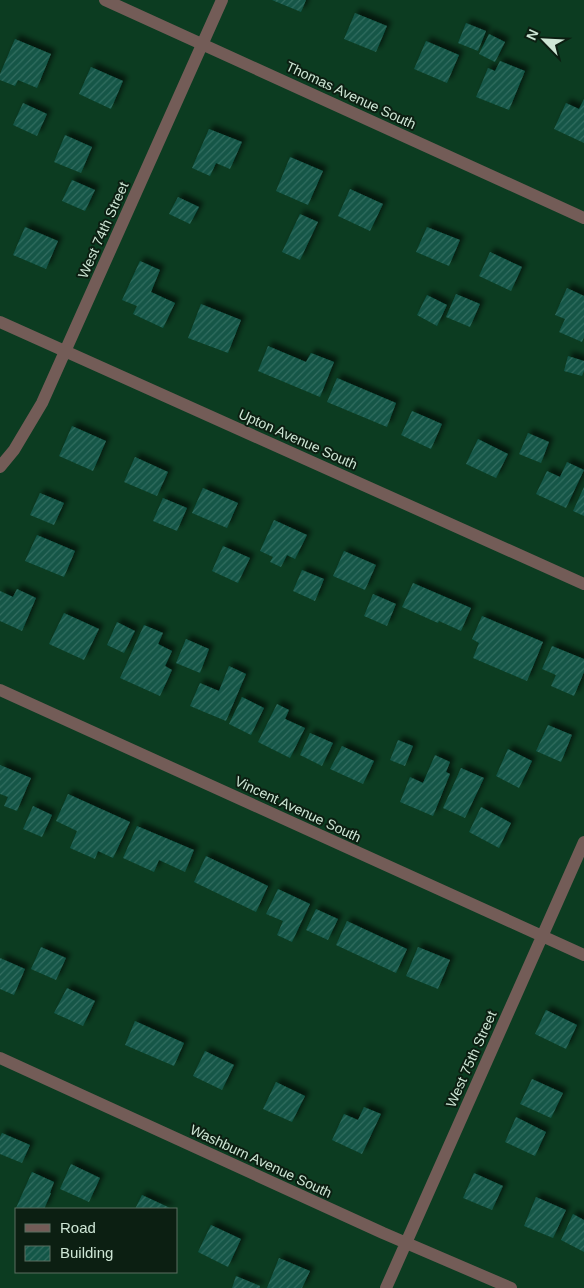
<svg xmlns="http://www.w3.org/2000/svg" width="584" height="1288" viewBox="0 0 584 1288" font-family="Arial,sans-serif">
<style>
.building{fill:url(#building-hatch);filter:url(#shadow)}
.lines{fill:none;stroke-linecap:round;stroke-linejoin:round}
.street{stroke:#735c57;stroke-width:12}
.labels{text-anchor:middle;stroke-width:4;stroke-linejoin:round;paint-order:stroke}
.street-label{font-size:14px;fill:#cee6d5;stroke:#0c1f12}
</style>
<defs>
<pattern id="building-hatch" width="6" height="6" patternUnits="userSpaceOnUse" patternTransform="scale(1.25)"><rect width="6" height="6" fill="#135647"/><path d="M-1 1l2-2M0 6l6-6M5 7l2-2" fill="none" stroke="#346e61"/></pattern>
<filter id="shadow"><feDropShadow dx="4.5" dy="-4.5" stdDeviation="2.5" flood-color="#0009"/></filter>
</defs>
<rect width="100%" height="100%" fill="#0c3c21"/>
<path class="building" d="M 272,0 L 306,0 L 301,12 Z
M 355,13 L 387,26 L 376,52 L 344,39 Z
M 466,23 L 486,31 L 478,51 L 458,43 Z
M 489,34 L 505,42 L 495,62 L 479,54 Z
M 15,39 L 51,54 L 37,88 L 18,80 L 15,86 L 0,80 L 0,74 Z
M 426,41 L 459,55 L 447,83 L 414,69 Z
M 500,61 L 525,71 L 509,110 L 476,97 L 488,68 L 495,71 Z
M 91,67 L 123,81 L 111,109 L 79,94 Z
M 584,99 L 584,143 L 554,129 L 566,103 L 579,109 Z
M 23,103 L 47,114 L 37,136 L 13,125 Z
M 209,129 L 242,142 L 230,169 L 216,163 L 210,176 L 192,168 Z
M 65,135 L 92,147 L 81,173 L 54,162 Z
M 290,157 L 323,171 L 308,205 L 276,191 Z
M 72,180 L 95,190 L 85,211 L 62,201 Z
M 350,189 L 383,204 L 370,231 L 338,216 Z
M 178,197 L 199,207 L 190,224 L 169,214 Z
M 300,214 L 318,222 L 300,260 L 282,252 Z
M 25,227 L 58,241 L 46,269 L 13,255 Z
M 427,227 L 460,240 L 449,266 L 416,252 Z
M 490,252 L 522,267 L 511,291 L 479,276 Z
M 140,261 L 160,270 L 151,292 L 175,303 L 163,328 L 133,314 L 137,306 L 122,300 Z
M 567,288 L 584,296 L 584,337 L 582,342 L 559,332 L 565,319 L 555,315 Z
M 456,294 L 480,304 L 470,327 L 446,317 Z
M 427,295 L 447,305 L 437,326 L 417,315 Z
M 201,304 L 241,320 L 228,353 L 188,338 Z
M 268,346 L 306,362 L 311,353 L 334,362 L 320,397 L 258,371 Z
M 568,356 L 584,361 L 584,371 L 582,376 L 564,371 Z
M 337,378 L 396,403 L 387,427 L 327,402 Z
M 412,411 L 442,424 L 431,449 L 401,435 Z
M 72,426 L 106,441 L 93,471 L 59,456 Z
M 528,433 L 549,442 L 541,463 L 519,454 Z
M 478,439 L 508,454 L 496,478 L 466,464 Z
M 135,457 L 168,472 L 157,496 L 124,482 Z
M 567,462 L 584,470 L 566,508 L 536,494 L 547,471 L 560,477 Z
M 584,487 L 584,516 L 573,511 Z
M 203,488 L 238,503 L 227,528 L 192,513 Z
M 40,493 L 64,503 L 54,525 L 30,515 Z
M 163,498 L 187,508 L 177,531 L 153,521 Z
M 274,520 L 307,535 L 295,559 L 287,555 L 281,567 L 270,562 L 273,557 L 260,551 Z
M 37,535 L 75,551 L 64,577 L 25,561 Z
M 223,546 L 250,558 L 238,583 L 212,571 Z
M 344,551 L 376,565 L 365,590 L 333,576 Z
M 302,570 L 324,579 L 315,601 L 293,591 Z
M 413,583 L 471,608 L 461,631 L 439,621 L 438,623 L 402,607 Z
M 17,589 L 36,598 L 22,631 L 0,621 L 0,591 L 13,597 Z
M 373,594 L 396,604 L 387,626 L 364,616 Z
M 64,613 L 99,629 L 84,660 L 49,644 Z
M 482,616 L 543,642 L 527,681 L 473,658 L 479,643 L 472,639 Z
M 117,622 L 135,631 L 124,653 L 107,645 Z
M 144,625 L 163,633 L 158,644 L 172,651 L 165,666 L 172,670 L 160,696 L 120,678 Z
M 186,639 L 209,649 L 200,673 L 176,663 Z
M 552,646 L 584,659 L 584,672 L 574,696 L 551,686 L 556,675 L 542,669 Z
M 229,666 L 246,674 L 226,721 L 190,706 L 200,683 L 219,691 Z
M 242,697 L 264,708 L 251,735 L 229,724 Z
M 277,704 L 289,710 L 285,719 L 305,728 L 290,758 L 258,742 Z
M 548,725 L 572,735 L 561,762 L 536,751 Z
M 310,733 L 333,743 L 322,766 L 300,755 Z
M 398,740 L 413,746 L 405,766 L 390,760 Z
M 342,746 L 374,761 L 363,784 L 330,769 Z
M 508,749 L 532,761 L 519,788 L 496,776 Z
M 435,755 L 450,762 L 446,772 L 450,774 L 433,816 L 400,802 L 410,777 L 423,783 Z
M 0,765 L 31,778 L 17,811 L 4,806 L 8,797 L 0,794 Z
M 461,768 L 484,778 L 465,818 L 443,808 Z
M 68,794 L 130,822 L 113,858 L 98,851 L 95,859 L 70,848 L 77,831 L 56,821 Z
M 33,806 L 52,815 L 42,837 L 23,829 Z
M 481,807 L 511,823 L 499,848 L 469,832 Z
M 137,826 L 194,850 L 185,872 L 159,860 L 154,872 L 123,858 Z
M 206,856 L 268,886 L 256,912 L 194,882 Z
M 278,889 L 310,904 L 292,942 L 277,935 L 283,921 L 266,914 Z
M 316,909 L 338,919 L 328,940 L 306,930 Z
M 347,921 L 407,949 L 396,973 L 336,945 Z
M 41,947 L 66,958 L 56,980 L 31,969 Z
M 418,947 L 450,960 L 438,989 L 406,976 Z
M 0,958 L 25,969 L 14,995 L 0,989 Z
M 67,988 L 95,1001 L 83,1026 L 54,1013 Z
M 546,1010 L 577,1025 L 566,1049 L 535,1034 Z
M 135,1021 L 184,1043 L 174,1066 L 125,1045 Z
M 205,1051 L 234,1065 L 222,1090 L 193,1076 Z
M 532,1079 L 563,1093 L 551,1118 L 520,1104 Z
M 276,1082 L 305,1096 L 292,1122 L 263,1109 Z
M 364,1107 L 381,1114 L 362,1154 L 332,1140 L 344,1114 L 358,1120 Z
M 516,1117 L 546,1132 L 535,1156 L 505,1142 Z
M 2,1133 L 30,1145 L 22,1163 L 0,1154 L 0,1137 Z
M 71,1164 L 100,1178 L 89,1202 L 60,1189 Z
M 32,1172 L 54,1182 L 50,1193 L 51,1193 L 44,1209 L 19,1209 L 16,1208 Z
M 474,1173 L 503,1186 L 492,1210 L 463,1198 Z
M 142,1195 L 170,1208 L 170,1209 L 135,1209 Z
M 536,1197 L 566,1210 L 553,1238 L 524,1226 Z
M 573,1214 L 584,1220 L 584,1252 L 561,1240 Z
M 211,1225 L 241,1239 L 228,1267 L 198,1252 Z
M 279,1258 L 310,1271 L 302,1288 L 267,1288 Z
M 236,1276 L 260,1286 L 260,1288 L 232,1288 Z"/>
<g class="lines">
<path class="street" d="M 105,0 L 584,218
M 0,322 L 584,584
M 0,467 L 14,450 L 42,403 L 222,0
M 0,690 L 584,955
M 0,1058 L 383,1233 L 511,1288
M 386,1288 L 584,842"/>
</g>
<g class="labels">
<g class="street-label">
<text transform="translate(351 95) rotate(25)" y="5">Thomas Avenue South</text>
<text transform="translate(103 230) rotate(-66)" y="5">West 74th Street</text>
<text transform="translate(298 439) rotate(24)" y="5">Upton Avenue South</text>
<text transform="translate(298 809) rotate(25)" y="5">Vincent Avenue South</text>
<text transform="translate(471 1059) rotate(-66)" y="5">West 75th Street</text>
<text transform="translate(261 1161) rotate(25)" y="5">Washburn Avenue South</text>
</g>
</g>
<rect x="15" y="1208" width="162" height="65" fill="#0c1f12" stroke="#5a6f60"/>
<rect x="25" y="1224" width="25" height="8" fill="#735c57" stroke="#5a6f60"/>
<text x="60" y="1233" font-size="15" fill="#cee6d5">Road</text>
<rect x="25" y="1246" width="25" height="15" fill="url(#building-hatch)" stroke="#5a6f60"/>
<text x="60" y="1258" font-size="15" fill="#cee6d5">Building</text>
<g transform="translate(544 40) rotate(294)" stroke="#0c1f12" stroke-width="4" paint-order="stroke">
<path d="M0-4L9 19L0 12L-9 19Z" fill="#cee6d5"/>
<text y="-8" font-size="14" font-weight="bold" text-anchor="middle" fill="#cee6d5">N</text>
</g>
</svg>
